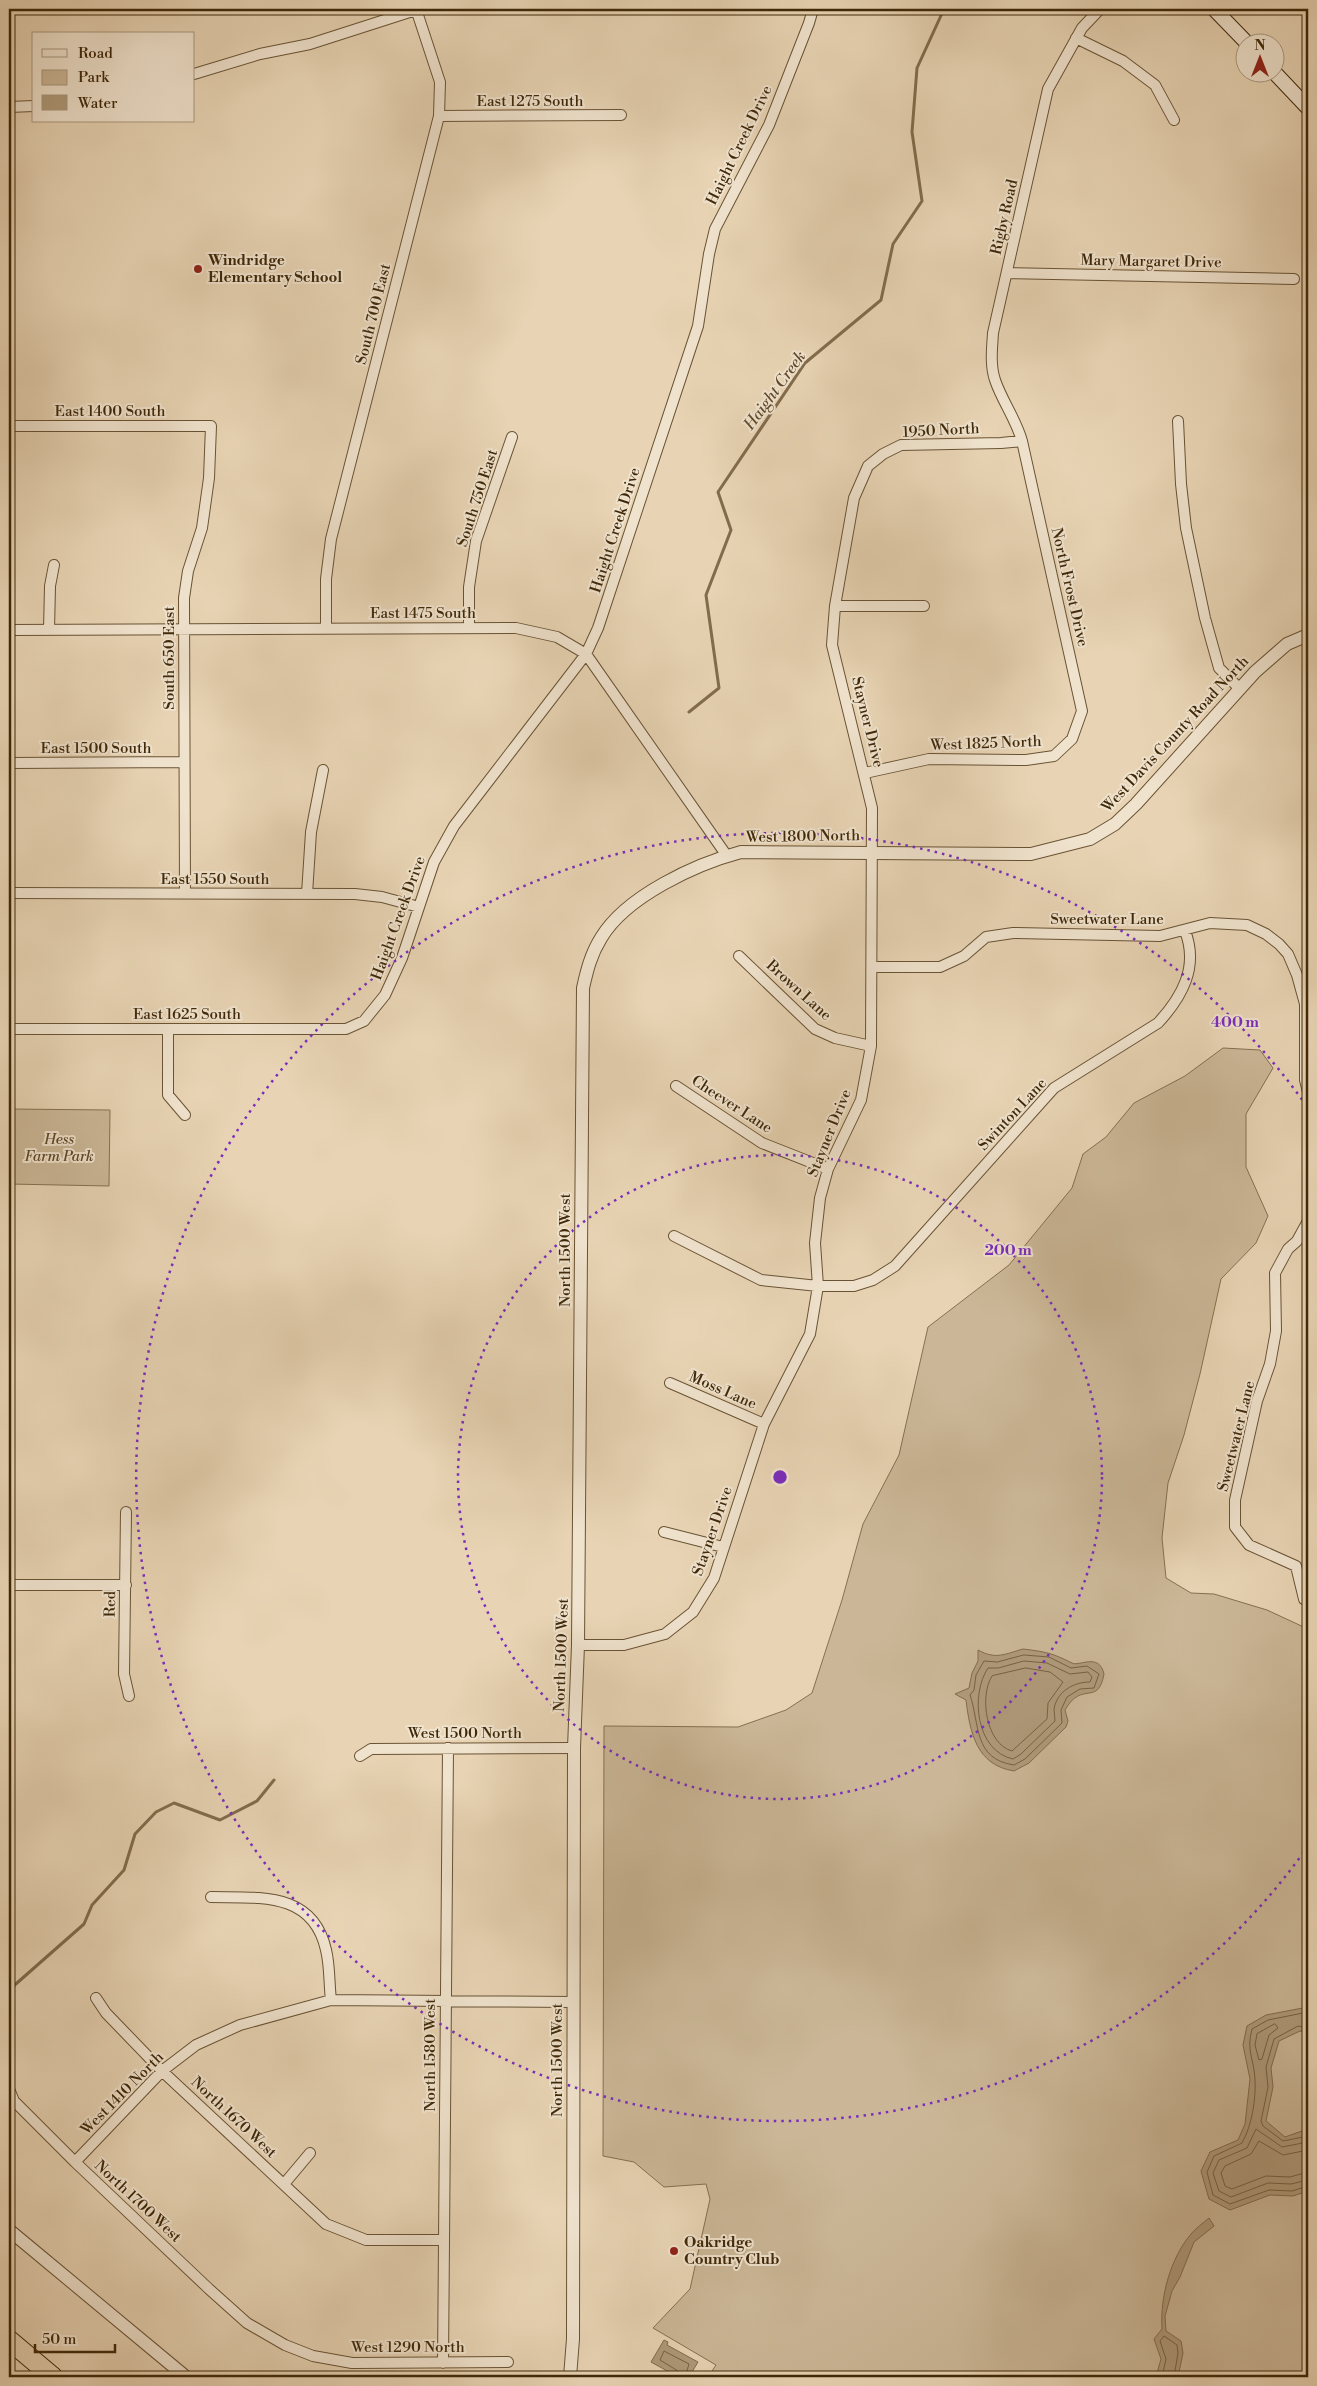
<svg xmlns="http://www.w3.org/2000/svg" width="1317" height="2386" viewBox="0 0 1317 2386" font-family="'Libre Bodoni',serif">
<style>
.green{fill:#cbb797;stroke:#857050}
.water{fill:#af9a7a;stroke:#826c4d}
.lines{fill:none;stroke-linecap:round;stroke-linejoin:round}
.shore{stroke:#776142;stroke-width:1}
.stream{stroke:#826c4d;stroke-width:3}
.minor-casing{stroke:#695334;stroke-width:12}
.tertiary-casing{stroke:#695334;stroke-width:14}
.secondary-casing{stroke:#3f2809;stroke-width:16}
.motorway-casing{stroke:#3f2809;stroke-width:21}
.minor{stroke:#f0e3ce;stroke-width:10}
.tertiary{stroke:#f0e3ce;stroke-width:12}
.secondary{stroke:#f0e3ce;stroke-width:14}
.motorway{stroke:#e8d4b4;stroke-width:19}
.ring{fill:none;stroke:#7b2cbf;stroke-width:2.5;stroke-dasharray:2.5 5}
.poi-dot{fill:#8f2418;stroke:#f0e3ce;stroke-width:2}
.labels{text-anchor:middle;stroke-width:4;stroke-linejoin:round;paint-order:stroke}
.street-label{font-size:15px;fill:#3f2809;stroke:#f0e3ce}
.poi-label{font-size:15px;font-weight:bold;fill:#3f2809;stroke:#f0e3ce;text-anchor:start}
.park-label{font-size:15px;font-style:italic;fill:#5b4525;stroke:#f0e3ce}
.water-label{font-size:16px;font-style:italic;fill:#614a2b;stroke:#f0e3ce}
.centre{fill:#7b2cbf;stroke:#f0e3ce;stroke-width:2.5}
.ring-label{font-size:15px;text-anchor:middle;font-weight:bold;fill:#7b2cbf;stroke:#f0e3ce;stroke-width:4;stroke-linejoin:round;paint-order:stroke}
</style>
<rect width="100%" height="100%" fill="#e8d4b4"/>
<filter id="stains"><feTurbulence type="fractalNoise" baseFrequency=".004" numOctaves="4"/><feColorMatrix values="0 0 0 0 .2 0 0 0 0 .09 0 0 0 0 .02 0 0 0 .5 -.17"/></filter>
<radialGradient id="worn" r=".72"><stop offset=".6" stop-color="#630" stop-opacity="0"/><stop offset="1" stop-color="#630" stop-opacity=".3"/></radialGradient>
<path class="green" d="M 1223,1048 L 1260,1050 L 1273,1068 L 1246,1114 L 1246,1167 L 1268,1216 L 1256,1243 L 1221,1279 L 1200,1374 L 1184,1435 L 1168,1483 L 1162,1538 L 1166,1578 L 1191,1593 L 1214,1594 L 1267,1610 L 1308,1629 L 1308,2377 L 708,2377 L 716,2365 L 653,2328 L 690,2289 L 710,2199 L 706,2184 L 664,2187 L 634,2162 L 603,2156 L 604,1726 L 738,1727 L 786,1710 L 812,1693 L 842,1600 L 863,1524 L 899,1455 L 928,1327 L 1009,1265 L 1072,1188 L 1083,1154 L 1106,1137 L 1134,1103 L 1185,1076 Z
M 9,1109 L 110,1110 L 109,1186 L 9,1184 Z"/>
<path class="water" d="M 1023,1649 C 1047,1652 1052,1653 1072,1663 C 1079,1667 1099,1652 1104,1674 C 1098,1707 1082,1680 1065,1710 L 1068,1721 L 1066,1727 L 1029,1763 L 1014,1771 C 976,1765 970,1732 966,1700 L 955,1694 L 969,1688 L 972,1673 L 978,1661 L 978,1650 C 996,1660 1005,1654 1023,1649 Z
M 1308,2007 L 1308,2033 L 1300,2031 L 1279,2041 L 1271,2068 L 1273,2087 L 1266,2121 L 1285,2137 L 1302,2131 L 1308,2131 L 1308,2191 L 1293,2196 L 1270,2195 L 1230,2210 L 1209,2199 L 1201,2171 L 1210,2152 L 1238,2140 L 1245,2124 L 1250,2079 L 1243,2045 L 1247,2026 L 1266,2015 Z
M 1209,2218 L 1214,2226 L 1194,2242 L 1180,2277 L 1172,2291 L 1165,2316 L 1166,2331 L 1181,2341 L 1183,2353 L 1178,2377 L 1156,2377 L 1161,2359 L 1154,2339 L 1162,2329 C 1160,2297 1170,2259 1191,2234 C 1196,2228 1203,2223 1209,2218 Z
M 664,2340 L 668,2342 L 667,2345 L 698,2362 L 689,2377 L 678,2377 L 651,2362 Z"/>
<g class="lines">
<path class="shore" d="M 1024,1655 L 1049,1657 L 1071,1668 L 1087,1666 L 1099,1674 L 1094,1688 L 1080,1689 L 1067,1697 L 1061,1710 L 1062,1723 L 1025,1759 L 1014,1765 C 973,1759 980,1724 970,1695 L 974,1690 L 976,1675 L 984,1661 L 997,1662 Z
M 1024,1661 L 1047,1663 L 1070,1674 L 1088,1672 L 1092,1677 L 1090,1682 C 1074,1682 1057,1691 1054,1709 C 1054,1713 1055,1717 1055,1721 L 1021,1754 L 1013,1759 C 976,1751 970,1695 988,1668 L 998,1668 Z
M 1026,1668 L 1050,1672 L 1063,1682 L 1048,1703 L 1047,1719 L 1012,1751 C 986,1744 979,1696 992,1676 Z
M 1308,2012 L 1268,2020 L 1252,2029 C 1246,2051 1254,2059 1255,2079 C 1256,2100 1252,2125 1242,2143 L 1214,2156 L 1207,2172 L 1213,2195 L 1230,2204 L 1269,2190 L 1292,2191 L 1308,2186
M 1275,2024 L 1278,2028 L 1269,2035 L 1262,2059 L 1259,2060 L 1255,2045 L 1257,2034 Z
M 1308,2028 L 1298,2026 L 1274,2039 L 1266,2067 L 1268,2087 L 1261,2121 L 1263,2126 L 1283,2141 L 1308,2136
M 1308,2142 L 1282,2147 L 1256,2129 L 1247,2148 L 1219,2160 L 1213,2173 L 1219,2191 L 1231,2197 L 1268,2183 L 1291,2184 L 1308,2180
M 1308,2150 L 1283,2155 L 1259,2141 L 1251,2154 L 1225,2166 L 1221,2173 L 1225,2186 L 1232,2189 L 1266,2176 L 1290,2177 L 1308,2172
M 680,2377 L 678,2371 L 660,2360 L 664,2351 L 689,2364 L 685,2377
M 1162,2377 L 1166,2359 L 1160,2341 L 1164,2336 L 1177,2345 L 1178,2353 L 1174,2377"/>
<path class="stream" d="M 689,712 L 719,688 L 706,595 L 731,530 L 718,492 L 805,363 L 881,300 L 893,244 L 922,201 L 912,132 L 917,68 L 944,9
M 9,1990 L 84,1924 L 92,1905 L 124,1870 L 135,1834 L 156,1812 L 174,1803 L 220,1820 L 257,1801 L 274,1780"/>
<g class="minor-casing">
<path id="minor" d="M 1076,38 L 1123,61 L 1155,85 L 1174,120
M 194,74 L 260,54 L 310,44 L 419,9
M 9,107 L 34,106
M 439,116 L 621,115
M 1007,273 L 1294,279
M 1178,421 L 1181,484 L 1186,528 L 1205,618 L 1219,668 L 1239,688
M 9,426 L 211,426 L 209,478 L 202,528 L 188,571 L 184,598 L 185,893
M 835,606 L 924,606
M 469,628 L 469,587 L 476,541 L 512,437
M 326,629 L 326,579 L 331,539 L 439,116 L 440,82 L 416,9
M 9,630 L 516,628 L 557,637 L 586,654 L 727,856
M 49,630 L 50,586 L 54,565
M 9,763 L 184,762
M 865,773 L 929,759 L 1026,760 L 1054,756 L 1072,739 L 1082,711 L 1022,441 C 1016,419 1002,401 995,380 C 990,365 992,349 993,333 L 1048,89 L 1082,28 L 1100,9
M 9,893 L 355,894 L 382,897 L 419,907
M 307,894 L 311,832 L 323,770
M 739,956 L 815,1029 L 835,1038 L 871,1046
M 872,967 L 940,967 L 964,956 L 986,937 L 1013,933 L 1160,936 L 1210,923 L 1247,925 L 1266,934 L 1279,944 L 1288,954 L 1297,975 L 1305,1004 L 1305,1080 L 1308,1092
M 9,1029 L 346,1029 L 364,1021 L 385,995 L 402,958 L 434,862 L 454,826 L 586,654 L 598,628 L 698,326 L 709,254 L 715,229 L 769,125 L 809,23 L 813,9
M 168,1029 L 168,1095 L 185,1115
M 676,1086 L 762,1143 L 828,1169
M 1308,1221 L 1297,1241 L 1288,1249 L 1275,1273 L 1276,1331 L 1270,1364 L 1257,1401 L 1235,1500 L 1235,1527 L 1249,1545 L 1296,1566 L 1304,1599 L 1308,1599
M 674,1236 L 761,1280 L 818,1286 L 854,1286 L 873,1280 L 895,1266 L 1054,1088 L 1158,1023 C 1182,997 1199,967 1185,931
M 670,1383 L 764,1424
M 126,1512 L 124,1674 L 129,1696
M 664,1532 L 723,1547
M 9,1585 L 126,1585
M 578,1645 L 624,1645 L 665,1634 L 693,1612 L 714,1578 L 764,1424 L 810,1334 L 818,1286 L 815,1243 L 820,1198 L 828,1169 L 861,1100 L 871,1046 L 872,808 L 832,645 L 835,606 L 854,498 L 868,466 L 883,454 L 901,445 L 1001,443 L 1022,441
M 360,1756 L 371,1749 L 574,1748
M 211,1897 C 259,1898 313,1891 326,1950 C 330,1966 329,1984 331,2000
M 96,1998 L 106,2013 L 162,2071 L 326,2224 L 366,2240 L 444,2240
M 9,2089 L 14,2101 L 75,2162 L 209,2289 L 247,2323 L 285,2345 L 313,2356 L 352,2363 L 508,2362
M 75,2162 L 162,2071 L 196,2045 L 240,2025 L 331,2000 L 574,2002
M 284,2184 L 310,2153
M 443,2363 L 448,1748"/>
</g>
<g class="tertiary-casing">
<path id="tertiary" d="M 9,2230 L 186,2377
M 570,2377 L 573,2339 L 574,1748 L 578,1645 L 583,988 C 587,970 591,954 601,938 C 626,896 696,864 741,852 L 1031,854 L 1090,839 L 1115,824 L 1136,804 L 1255,672 L 1287,644 L 1308,635"/>
</g>
<g class="secondary-casing">
<path id="secondary" d="M 1214,9 L 1246,42
M 1274,72 L 1308,108"/>
</g>
<g class="motorway-casing">
<path id="motorway" d="M 9,2340 L 53,2377"/>
</g>
<use href="#minor" class="minor"/>
<use href="#tertiary" class="tertiary"/>
<use href="#secondary" class="secondary"/>
<use href="#motorway" class="motorway"/>
</g>
<g class="ring">
<circle cx="780" cy="1477" r="322"/>
<path d="M1308 1846A644 644 0 1 1 1308 1108"/>
</g>
<g class="poi-dot">
<circle cx="198" cy="269" r="5"/>
<circle cx="674" cy="2251" r="5"/>
</g>
<g class="labels">
<g class="street-label">
<text x="530" y="106">East 1275 South</text>
<text transform="translate(739 145) rotate(-64)" y="5">Haight Creek Drive</text>
<text transform="translate(1004 217) rotate(-77)" y="5">Rigby Road</text>
<text transform="translate(1151 261) rotate(1)" y="5">Mary Margaret Drive</text>
<text transform="translate(373 314) rotate(-76)" y="5">South 700 East</text>
<text x="110" y="416">East 1400 South</text>
<text transform="translate(941 430) rotate(-3)" y="5">1950 North</text>
<text transform="translate(477 498) rotate(-72)" y="5">South 750 East</text>
<text transform="translate(615 530) rotate(-72)" y="5">Haight Creek Drive</text>
<text transform="translate(1070 587) rotate(77)" y="5">North Frost Drive</text>
<text x="423" y="618">East 1475 South</text>
<text transform="translate(169 658) rotate(-90)" y="5">South 650 East</text>
<text transform="translate(868 722) rotate(76)" y="5">Stayner Drive</text>
<text transform="translate(1175 734) rotate(-47)" y="5">West Davis County Road North</text>
<text transform="translate(986 743) rotate(-2)" y="5">West 1825 North</text>
<text x="96" y="753">East 1500 South</text>
<text transform="translate(803 836) rotate(-1)" y="5">West 1800 North</text>
<text x="215" y="884">East 1550 South</text>
<text transform="translate(398 918) rotate(-70)" y="5">Haight Creek Drive</text>
<text x="1107" y="924">Sweetwater Lane</text>
<text transform="translate(799 990) rotate(42)" y="5">Brown Lane</text>
<text x="187" y="1019">East 1625 South</text>
<text transform="translate(732 1104) rotate(33)" y="5">Cheever Lane</text>
<text transform="translate(1012 1114) rotate(-47)" y="5">Swinton Lane</text>
<text transform="translate(829 1133) rotate(-68)" y="5">Stayner Drive</text>
<text transform="translate(565 1250) rotate(-90)" y="5">North 1500 West</text>
<text transform="translate(723 1390) rotate(24)" y="5">Moss Lane</text>
<text transform="translate(1236 1436) rotate(-76)" y="5">Sweetwater Lane</text>
<text transform="translate(712 1531) rotate(-71)" y="5">Stayner Drive</text>
<text transform="translate(110 1604) rotate(-89)" y="5">Red</text>
<text transform="translate(561 1655) rotate(-88)" y="5">North 1500 West</text>
<text x="465" y="1738">West 1500 North</text>
<text transform="translate(430 2055) rotate(-90)" y="5">North 1580 West</text>
<text transform="translate(557 2060) rotate(-90)" y="5">North 1500 West</text>
<text transform="translate(122 2093) rotate(-45)" y="5">West 1410 North</text>
<text transform="translate(234 2117) rotate(43)" y="5">North 1670 West</text>
<text transform="translate(138 2201) rotate(43)" y="5">North 1700 West</text>
<text x="408" y="2352">West 1290 North</text>
</g>
<g class="poi-label">
<text x="208" y="265">Windridge<tspan x="208" dy="17">Elementary School</tspan></text>
<text x="684" y="2247">Oakridge<tspan x="684" dy="17">Country Club</tspan></text>
</g>
<g class="park-label">
<text x="59" y="1144">Hess<tspan x="59" dy="17">Farm Park</tspan></text>
</g>
<g class="water-label">
<text transform="translate(774 390) rotate(-54)" y="6">Haight Creek</text>
</g>
</g>
<circle cx="780" cy="1477" r="8" class="centre"/>
<g class="ring-label">
<text x="1235" y="1027">400 m</text>
<text x="1008" y="1255">200 m</text>
</g>
<rect width="1317" height="2386" fill="none" stroke="#e8d4b4" stroke-width="30"/>
<rect x="10" y="10" width="1297" height="2366" fill="none" stroke="#3f2809" stroke-width="2.5"/>
<rect x="15" y="15" width="1287" height="2356" fill="none" stroke="#3f2809"/>
<rect x="32" y="32" width="162" height="90" fill="#f0e3ce" stroke="#a9987f"/>
<rect x="42" y="49" width="25" height="8" fill="#f0e3ce" stroke="#a9987f"/>
<text x="78" y="58" font-size="15" fill="#3f2809">Road</text>
<rect x="42" y="70" width="25" height="15" fill="#cbb797" stroke="#a9987f"/>
<text x="78" y="82" font-size="15" fill="#3f2809">Park</text>
<rect x="42" y="95" width="25" height="15" fill="#af9a7a" stroke="#a9987f"/>
<text x="78" y="108" font-size="15" fill="#3f2809">Water</text>
<g transform="translate(1260 58)"><circle r="24" fill="#f0e3ce" stroke="#a9987f"/>
<path d="M0-4L9 19L0 12L-9 19Z" fill="#8f2418"/>
<text y="-8" font-size="14" font-weight="bold" text-anchor="middle" fill="#3f2809">N</text>
</g>
<path d="M35 2344v8h80v-8" fill="none" stroke="#3f2809" stroke-width="2.5"/>
<text x="42" y="2344" font-size="15" fill="#3f2809" stroke="#f0e3ce" stroke-width="4" paint-order="stroke">50 m</text>
<rect width="100%" height="100%" filter="url(#stains)"/>
<rect width="100%" height="100%" fill="url(#worn)"/>
</svg>
